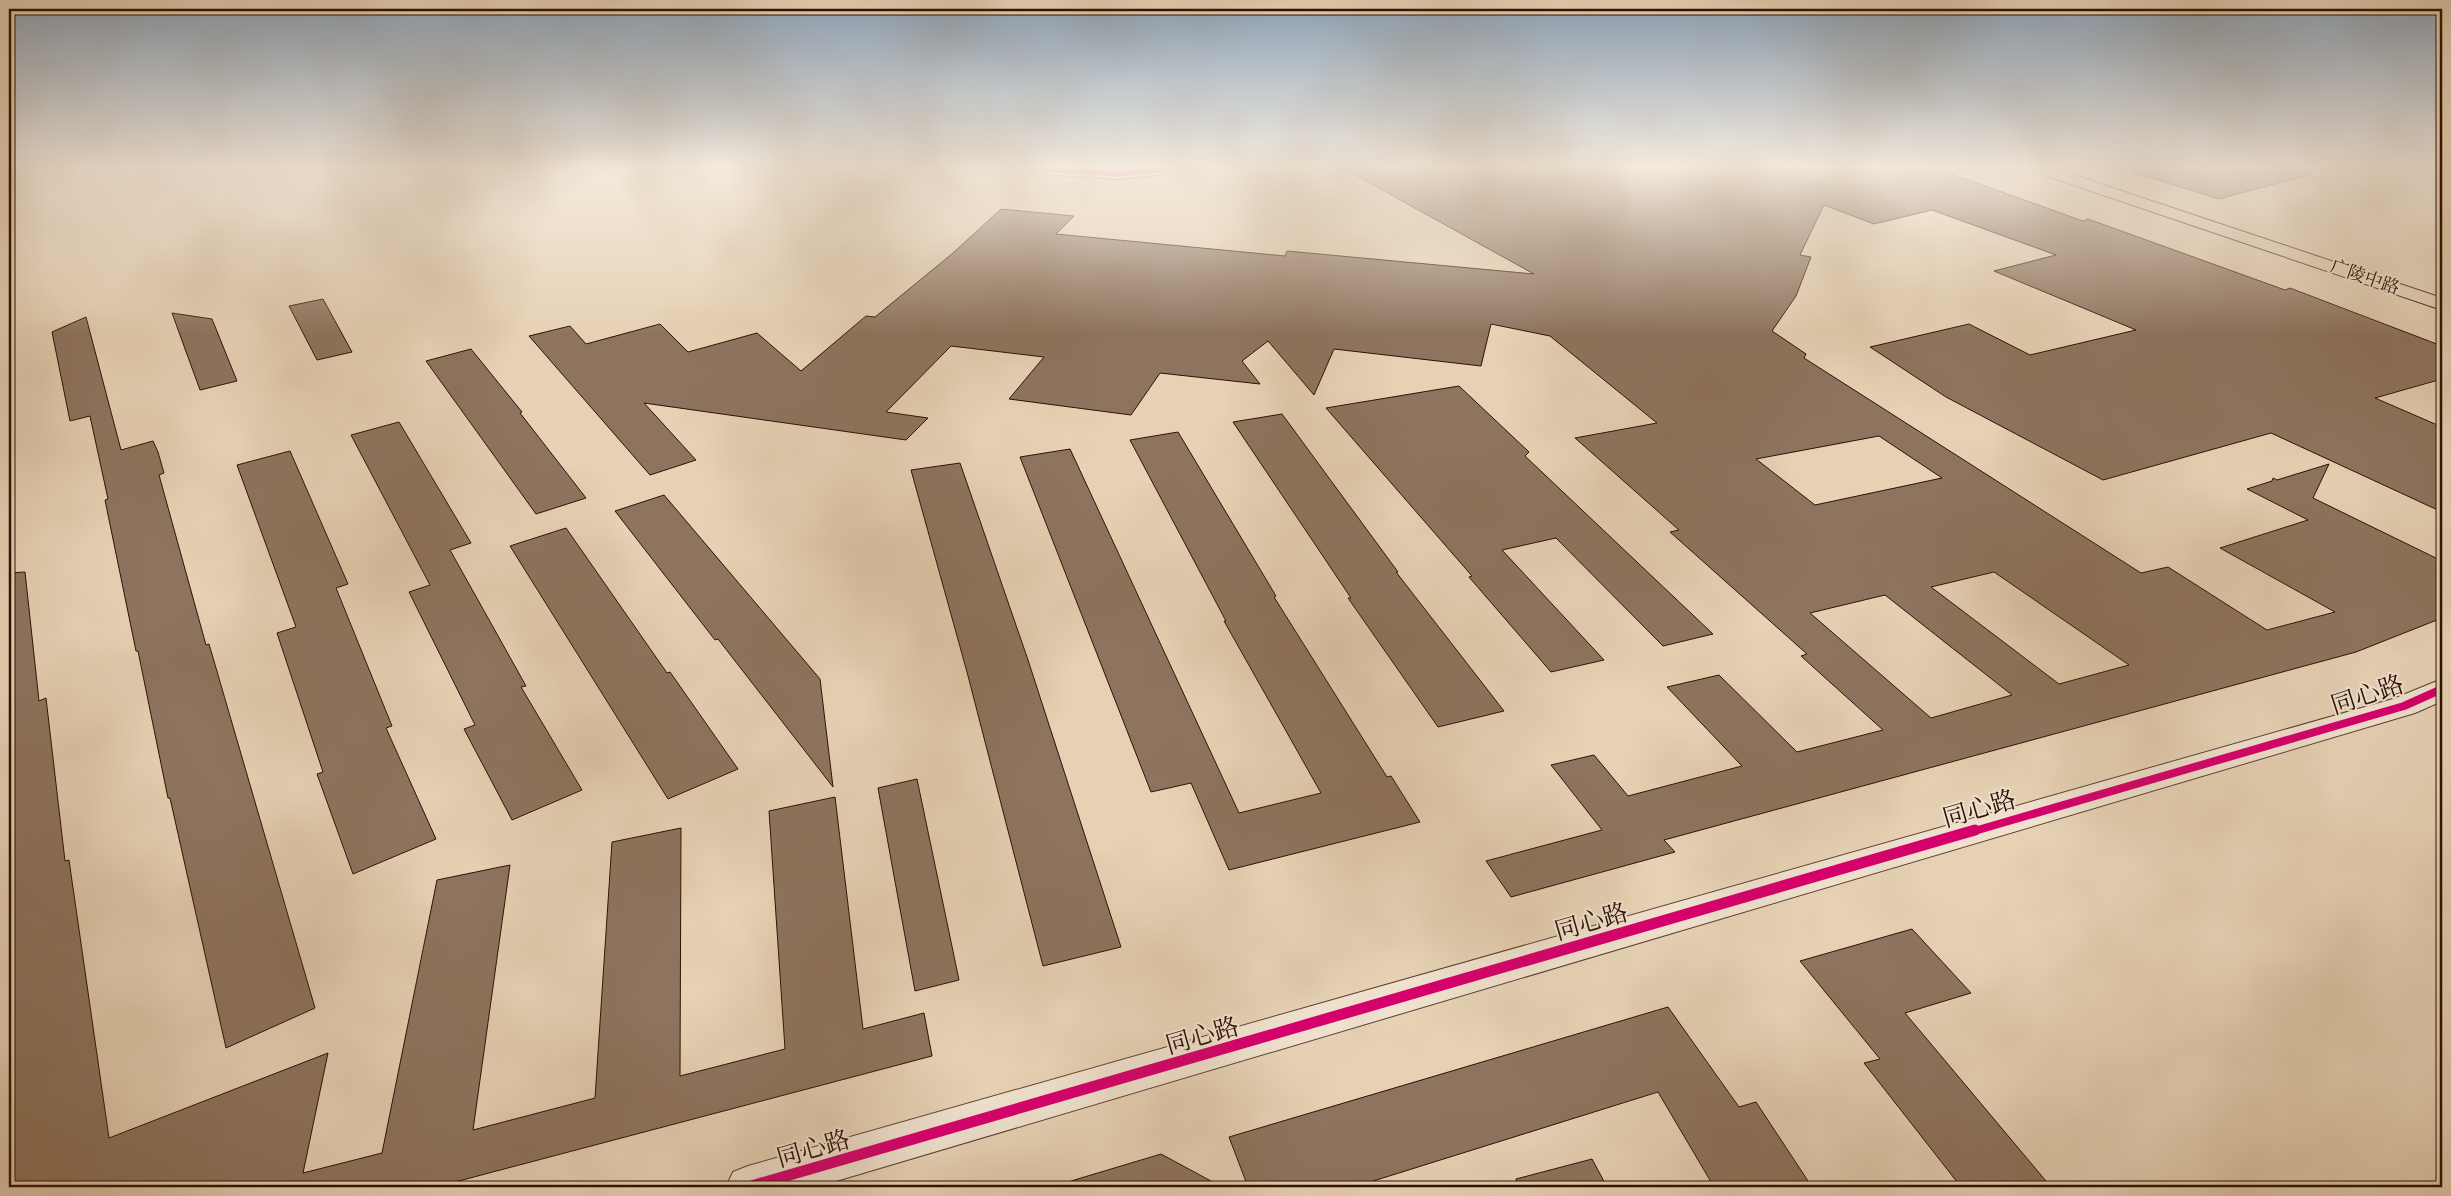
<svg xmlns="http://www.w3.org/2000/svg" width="2451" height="1196" viewBox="0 0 2451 1196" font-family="'IM FELL Double Pica','Noto Serif SC',serif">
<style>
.building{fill:#8e745f;stroke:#2f1003;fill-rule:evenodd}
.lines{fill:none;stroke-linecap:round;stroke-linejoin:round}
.minor-casing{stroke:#5d402f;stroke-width:2}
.major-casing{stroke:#2f1003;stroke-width:2}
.minor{fill:#efe1ce;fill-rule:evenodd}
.major{fill:#e6d1b4;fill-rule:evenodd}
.cycleway-far2-casing{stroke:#efe1ce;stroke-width:7}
.cycleway-far1-casing{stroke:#efe1ce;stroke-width:11}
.cycleway-casing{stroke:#efe1ce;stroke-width:14}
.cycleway-far2{stroke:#d6006c;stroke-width:5}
.cycleway-far1{stroke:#d6006c;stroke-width:8}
.cycleway{stroke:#d6006c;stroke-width:11}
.labels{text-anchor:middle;stroke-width:4;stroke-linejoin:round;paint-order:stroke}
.far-street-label{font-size:18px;fill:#2f1003;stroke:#efe1ce}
.near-street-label{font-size:25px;fill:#2f1003;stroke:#efe1ce}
</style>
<rect width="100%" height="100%" fill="#e6d1b4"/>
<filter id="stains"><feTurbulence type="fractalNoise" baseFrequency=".004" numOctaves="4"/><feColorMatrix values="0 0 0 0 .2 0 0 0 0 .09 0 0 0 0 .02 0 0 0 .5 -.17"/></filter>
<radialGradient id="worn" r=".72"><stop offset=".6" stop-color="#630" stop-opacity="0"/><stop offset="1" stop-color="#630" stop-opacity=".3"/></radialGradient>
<path class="building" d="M 1339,166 L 1929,166 L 2083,221 L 2088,219 L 2285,290 L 2290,288 L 2442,346 L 2442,379 L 2375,398 L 2442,427 L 2442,512 L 2271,433 L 2103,480 L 1946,397 L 1870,347 L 1969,324 L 2030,355 L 2136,330 L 1994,271 L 2056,255 L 1932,210 L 1874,224 L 1824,205 L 1800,255 L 1811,257 L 1796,296 L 1772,331 L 1806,354 L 1804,358 L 2141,573 L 2168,567 L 2267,630 L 2335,612 L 2220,548 L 2308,520 L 2247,489 L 2272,481 L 2273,478 L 2277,480 L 2329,464 L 2313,498 L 2442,561 L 2442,618 L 2356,652 L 1664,840 L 1675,852 L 1511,897 L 1486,861 L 1602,830 L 1551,765 L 1594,755 L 1628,796 L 1742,766 L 1667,687 L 1719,675 L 1797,752 L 1883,730 L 1801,656 L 1807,654 L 1670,532 L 1679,530 L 1575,438 L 1657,423 L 1550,336 L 1491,324 L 1481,366 L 1334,349 L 1314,395 L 1268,341 L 1242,361 L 1260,384 L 1160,373 L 1131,415 L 1009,399 L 1044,357 L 951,346 L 886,412 L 928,418 L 906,440 L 644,403 L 696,460 L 650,475 L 529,336 L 570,326 L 586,344 L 660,324 L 688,352 L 757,333 L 801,371 L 866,316 L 875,317 L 953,253 L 1001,209 L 1074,216 L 1056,234 L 1285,256 L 1287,251 L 1534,274 ZM 1879,436 L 1942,478 L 1815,505 L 1756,459 ZM 1994,572 L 2129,665 L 2059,684 L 1931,587 ZM 1885,595 L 2012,695 L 1931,718 L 1810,613 Z
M 2133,166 L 2311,166 L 2312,174 L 2219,199 L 2132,172 Z
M 323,299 L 352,352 L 317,360 L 289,306 Z
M 172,313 L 212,319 L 237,381 L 200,390 Z
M 86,317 L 121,450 L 153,441 L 158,452 L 164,473 L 159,475 L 206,645 L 209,644 L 315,1008 L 226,1048 L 170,798 L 168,798 L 138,651 L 136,651 L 105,500 L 108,499 L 90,416 L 70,421 L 52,332 Z
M 471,349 L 522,412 L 520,413 L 586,498 L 536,514 L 426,361 Z
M 1459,386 L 1529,452 L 1525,456 L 1713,634 L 1663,646 L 1556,538 L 1502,550 L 1604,660 L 1551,672 L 1469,577 L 1472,576 L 1326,408 Z
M 1282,414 L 1398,572 L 1396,572 L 1504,711 L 1438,727 L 1348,598 L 1351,598 L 1233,422 Z
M 399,422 L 471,543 L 450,550 L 526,686 L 521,687 L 582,790 L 512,820 L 464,729 L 475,725 L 409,592 L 430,585 L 351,435 Z
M 1178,432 L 1276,596 L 1274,597 L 1387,777 L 1391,776 L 1420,822 L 1229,870 L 1191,783 L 1151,792 L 1020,457 L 1070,449 L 1239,813 L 1321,793 L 1224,621 L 1226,621 L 1130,440 Z
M 290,451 L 348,584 L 336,588 L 392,726 L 386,728 L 436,839 L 353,874 L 317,774 L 323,772 L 277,633 L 296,627 L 237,465 Z
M 960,463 L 1028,660 L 1121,947 L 1043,966 L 967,672 L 911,470 Z
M 664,495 L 820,679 L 833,787 L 718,639 L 715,640 L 615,511 Z
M 566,528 L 667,673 L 670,672 L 738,769 L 668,799 L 510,546 Z
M 25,572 L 39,701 L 46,698 L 65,861 L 69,860 L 109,1138 L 328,1053 L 303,1173 L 382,1153 L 437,880 L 510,865 L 473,1130 L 595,1098 L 612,842 L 681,828 L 680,1076 L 785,1049 L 769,811 L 835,797 L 863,1029 L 924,1013 L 932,1056 L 436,1187 L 9,1187 L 9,573 Z
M 917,779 L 959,980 L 915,991 L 878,788 Z
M 1912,929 L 1971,993 L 1905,1013 L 2051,1187 L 1961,1187 L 1864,1063 L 1880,1059 L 1800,961 Z
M 1668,1007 L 1739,1107 L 1756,1102 L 1812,1187 L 1714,1187 L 1658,1092 L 1354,1187 L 1248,1187 L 1229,1137 Z
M 1161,1154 L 1222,1187 L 1072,1187 L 1071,1181 Z
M 1592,1159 L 1607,1187 L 1517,1187 L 1516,1179 Z"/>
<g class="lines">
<g class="minor-casing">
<path id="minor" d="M 986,166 L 1071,166 L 1119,169 L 1148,166 L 1202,166 L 1194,171 L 1119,179 L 994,171 Z
M 2442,679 L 2442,701 L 2415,713 L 816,1187 L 726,1187 L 733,1172 L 748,1166 L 2393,699 Z"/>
</g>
<g class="major-casing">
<path id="major" d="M 2023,166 L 2047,166 L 2442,298 L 2442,310 L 2026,169 Z"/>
</g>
<use href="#minor" class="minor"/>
<use href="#major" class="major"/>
<g class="cycleway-far2-casing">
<path id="cycleway-far2" d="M 994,166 L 1119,174 L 1194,166"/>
</g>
<g class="cycleway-far1-casing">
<path id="cycleway-far1" d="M 1971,832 L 2404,706 L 2442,689"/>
</g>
<g class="cycleway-casing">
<path id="cycleway" d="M 748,1187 L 1975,830"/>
</g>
<use href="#cycleway-far2" class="cycleway-far2"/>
<use href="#cycleway-far1" class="cycleway-far1"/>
<use href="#cycleway" class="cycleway"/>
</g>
<linearGradient id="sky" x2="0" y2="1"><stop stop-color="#8ea5bb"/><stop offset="0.5" stop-color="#f4eadd"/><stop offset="1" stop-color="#f4eadd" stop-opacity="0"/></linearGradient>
<rect width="2451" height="334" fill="url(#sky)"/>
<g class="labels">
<g class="far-street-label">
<text transform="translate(2365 277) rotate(19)" y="6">广陵中路</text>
</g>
<g class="near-street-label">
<text transform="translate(2367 694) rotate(-18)" y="9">同心路</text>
<text transform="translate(1979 808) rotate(-16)" y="9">同心路</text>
<text transform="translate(1591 921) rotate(-16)" y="9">同心路</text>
<text transform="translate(1202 1035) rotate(-16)" y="9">同心路</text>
<text transform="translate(813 1148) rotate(-16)" y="9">同心路</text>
</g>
</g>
<rect width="2451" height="1196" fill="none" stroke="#e6d1b4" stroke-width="30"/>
<rect x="10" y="10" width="2431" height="1176" fill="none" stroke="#2f1003" stroke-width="2.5"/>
<rect x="15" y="15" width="2421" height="1166" fill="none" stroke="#2f1003"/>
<rect width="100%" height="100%" filter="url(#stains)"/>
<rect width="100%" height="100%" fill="url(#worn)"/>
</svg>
